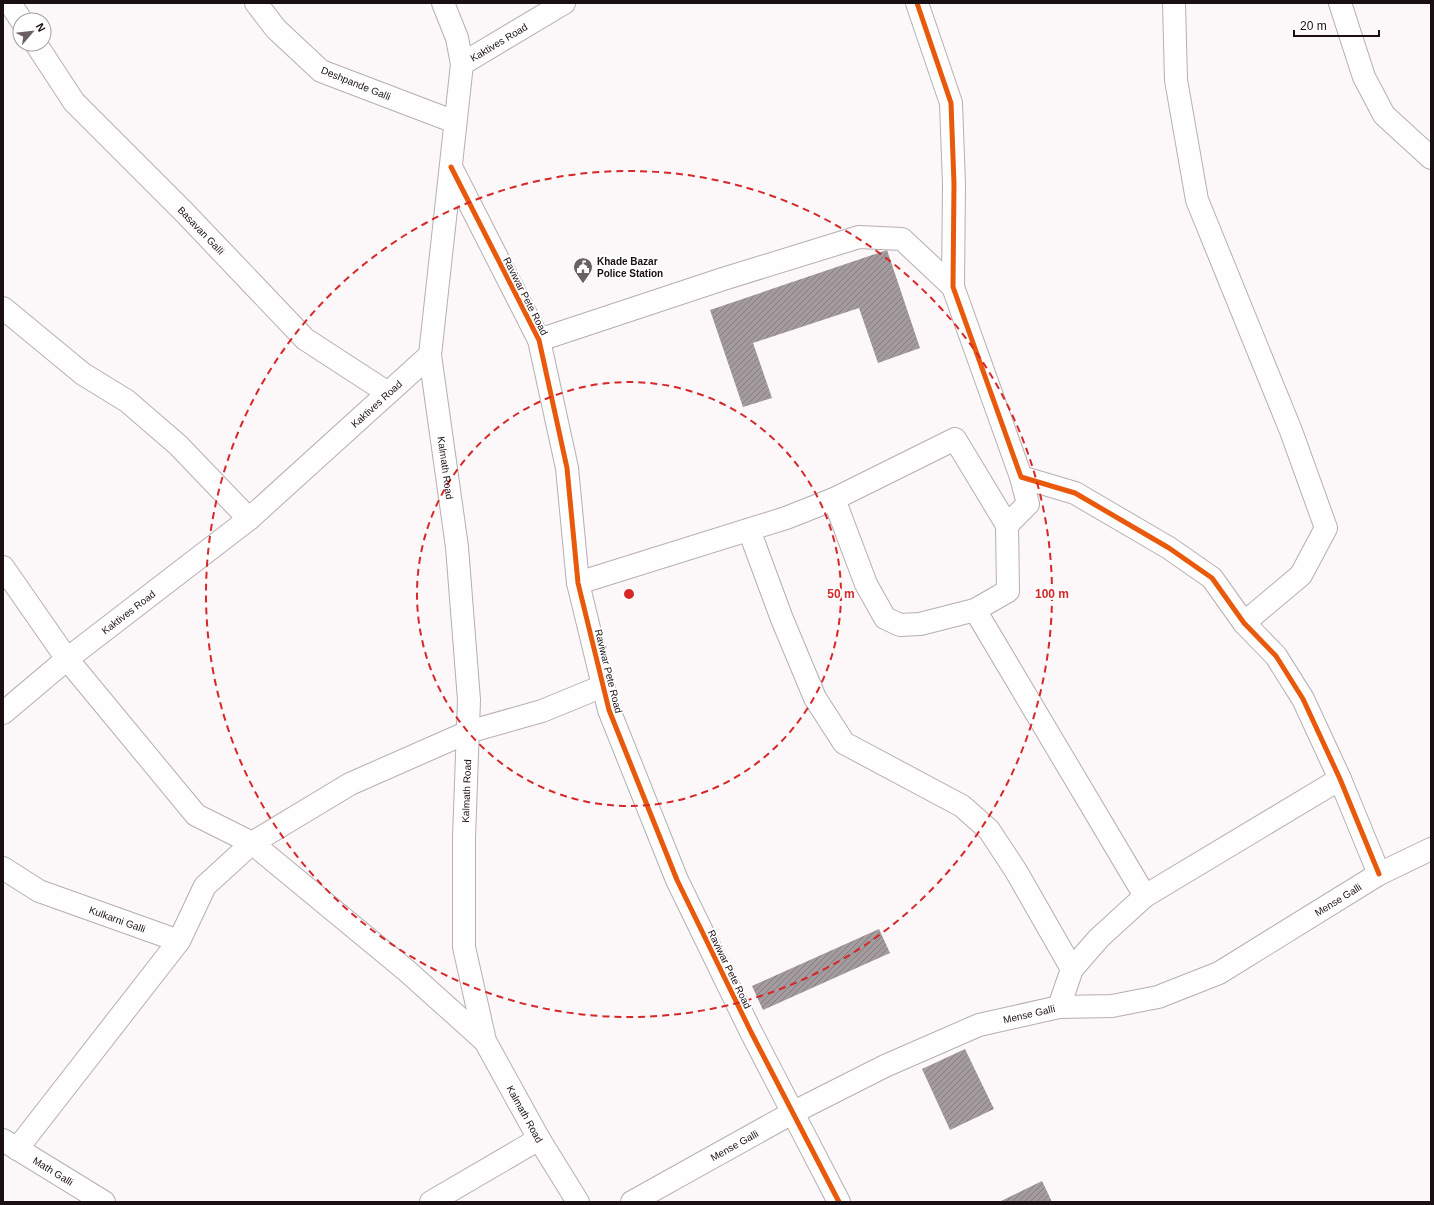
<svg xmlns="http://www.w3.org/2000/svg" width="1434" height="1205" viewBox="0 0 1434 1205" font-family="Arial,sans-serif">
<style>
.building{fill:url(#building-hatch)}
.lines{fill:none;stroke-linecap:round;stroke-linejoin:round}
.minor-casing{stroke:#b6aeb2;stroke-width:24}
.tertiary-casing{stroke:#b6aeb2;stroke-width:24}
.secondary-casing{stroke:#b6aeb2;stroke-width:24}
.minor{stroke:#fffefe;stroke-width:22}
.tertiary{stroke:#fffefe;stroke-width:22}
.secondary{stroke:#fffefe;stroke-width:22}
.cycleway-casing{stroke:#fff;stroke-width:8}
.cycleway{stroke:#e8590c;stroke-width:5}
.ring{fill:none;stroke:#d62828;stroke-width:2;stroke-dasharray:7 5}
.labels{text-anchor:middle;stroke-width:4;stroke-linejoin:round;paint-order:stroke}
.street-label{font-size:10px;fill:#1a0f13;stroke:#fff}
.poi-label{font-size:10px;font-weight:bold;fill:#1a0f13;stroke:#fff;text-anchor:start}
.centre{fill:#d62828;stroke:#fff;stroke-width:2}
.ring-label{font-size:12px;text-anchor:middle;font-weight:bold;fill:#d62828;stroke:#fff;stroke-width:4;stroke-linejoin:round;paint-order:stroke}
</style>
<defs>
<pattern id="building-hatch" width="6" height="6" patternUnits="userSpaceOnUse"><rect width="6" height="6" fill="#a39b9e"/><path d="M-1 1l2-2M0 6l6-6M5 7l2-2" fill="none" stroke="#847d80"/></pattern>
</defs>
<rect width="100%" height="100%" fill="#fcf7f9"/>
<path class="building" d="M 887,250 L 920,348 L 878,363 L 859,308 L 753,343 L 772,398 L 743,407 L 710,310 Z
M 879,929 L 890,953 L 763,1010 L 752,986 Z
M 965,1049 L 994,1109 L 950,1130 L 922,1069 Z
M 1042,1181 L 1052,1202 L 999,1202 Z"/>
<g class="lines">
<g class="minor-casing">
<g id="minor">
<path d="M 10,3 L 21,20"/>
<path d="M 256,3 L 276,29 L 321,71 L 455,122"/>
<path d="M 917,3 L 951,103 L 954,184 L 953,287 L 1021,477 L 1075,493 L 1169,548 L 1212,578 L 1244,623 L 1276,656 L 1303,699 L 1340,779 L 1379,874"/>
<path d="M 1174,3 L 1176,80 L 1197,200 L 1291,431 L 1326,528 L 1301,575 L 1244,623"/>
<path d="M 1340,3 L 1364,77 L 1384,115 L 1431,158"/>
<path id="s1" d="M 36,44 L 74,102 L 185,213 L 305,339 L 388,393"/>
<path d="M 3,308 L 83,374 L 127,401 L 178,445 L 249,519"/>
<path d="M 539,340 L 723,279 L 859,237 L 902,239 L 953,287"/>
<path d="M 1021,477 L 1028,504 L 1007,525 L 1008,591 L 975,610 L 1145,896"/>
<path d="M 834,499 L 955,439 L 1007,525"/>
<path d="M 749,530 L 782,619 L 815,698 L 844,743 L 962,806 L 989,830 L 1016,871 L 1072,969"/>
<path d="M 3,567 L 67,659 L 196,815 L 252,843 L 407,971 L 485,1041"/>
<path d="M 578,583 L 786,518 L 834,499 L 866,584 L 885,618 L 900,625 L 920,624 L 975,610"/>
<path id="s2" d="M 3,868 L 39,891 L 179,941 L 205,886 L 252,843 L 350,784 L 468,732 L 542,711 L 603,686"/>
<path d="M 1059,1007 L 1072,969 L 1099,938 L 1145,896 L 1340,779"/>
<path id="s3" d="M 3,1140 L 104,1202"/>
<path d="M 17,1149 L 179,941"/>
<path d="M 431,1202 L 539,1139"/>
<path id="s4" d="M 632,1202 L 792,1113 L 885,1066 L 979,1025 L 1059,1007 L 1112,1006 L 1158,997 L 1219,973 L 1379,874 L 1431,849"/>
</g>
</g>
<g class="tertiary-casing">
<g id="tertiary">
<path d="M 443,3 L 457,38 L 462,64"/>
<path d="M 451,167 L 539,340 L 567,468 L 578,583 L 609,710 L 677,880 L 751,1032 L 839,1202"/>
<path id="s5" d="M 430,355 L 457,547 L 469,700 L 464,838 L 464,947 L 485,1041 L 539,1139 L 578,1202"/>
</g>
</g>
<g class="secondary-casing">
<g id="secondary">
<path id="s6" d="M 3,713 L 67,659 L 249,519 L 430,355 L 462,64 L 564,3"/>
</g>
</g>
<use href="#minor" class="minor"/>
<use href="#tertiary" class="tertiary"/>
<use href="#secondary" class="secondary"/>
<g class="cycleway-casing">
<path id="cycleway" d="M 917,3 L 951,103 L 954,184 L 953,287 L 1021,477 L 1075,493 L 1169,548 L 1212,578 L 1244,623 L 1276,656 L 1303,699 L 1340,779 L 1379,874
M 451,167 L 539,340 L 567,468 L 578,583 L 609,710 L 677,880 L 751,1032 L 839,1202"/>
</g>
<use href="#cycleway" class="cycleway"/>
</g>
<g class="ring">
<circle cx="629" cy="594" r="212"/>
<circle cx="629" cy="594" r="423"/>
</g>
<defs>
<g id="civic-pin" transform="scale(1)"><path d="M0 17L-7.5 6A9.5 9.5 0 1 1 7.5 6Z" fill="#696064" stroke="#fff"/><path d="M-.6-6.5H3V-4.5H.6V-3L4-1V1h2V6H-6V1h2V-1L-.6-3ZM-1.2 2.5V6h2.4V2.5Z" fill="#fff"/></g>
</defs>
<g fill-rule="evenodd">
<use href="#civic-pin" x="583" y="267"/>
</g>
<g class="labels">
<g class="street-label">
<text dy="4" stroke="none"><textPath href="#s6" startOffset="893">Kaktives Road</textPath></text>
<text transform="translate(356 83) rotate(22)" y="4">Deshpande Galli</text>
<text dy="4" stroke="none"><textPath href="#s1" startOffset="250">Basavan Galli</textPath></text>
<text transform="translate(526 296) rotate(63)" y="4">Raviwar Pete Road</text>
<text dy="4" stroke="none"><textPath href="#s6" startOffset="485">Kaktives Road</textPath></text>
<text dy="4" stroke="none"><textPath href="#s5" startOffset="114">Kalmath Road</textPath></text>
<text dy="4" stroke="none"><textPath href="#s6" startOffset="161">Kaktives Road</textPath></text>
<text transform="translate(609 671) rotate(76)" y="4">Raviwar Pete Road</text>
<text transform="translate(466 791) rotate(-88)" y="4">Kalmath Road</text>
<text dy="4" stroke="none"><textPath href="#s4" startOffset="777">Mense Galli</textPath></text>
<text dy="4" stroke="none"><textPath href="#s2" startOffset="126">Kulkarni Galli</textPath></text>
<text transform="translate(730 969) rotate(64)" y="4">Raviwar Pete Road</text>
<text dy="4" stroke="none"><textPath href="#s4" startOffset="441">Mense Galli</textPath></text>
<text dy="4" stroke="none"><textPath href="#s5" startOffset="774">Kalmath Road</textPath></text>
<text dy="4" stroke="none"><textPath href="#s4" startOffset="117">Mense Galli</textPath></text>
<text dy="4" stroke="none"><textPath href="#s3" startOffset="59">Math Galli</textPath></text>
</g>
<g class="poi-label">
<text x="597" y="265">Khade Bazar<tspan x="597" dy="12">Police Station</tspan></text>
</g>
</g>
<circle cx="629" cy="594" r="6" class="centre"/>
<g class="ring-label">
<text x="841" y="598">50 m</text>
<text x="1052" y="598">100 m</text>
</g>
<rect width="1434" height="1205" fill="none" stroke="#1a0f13" stroke-width="8"/>
<g transform="translate(32 32) rotate(62)"><circle r="19" fill="#ffffff" stroke="#a39fa1"/>
<path d="M0-3L7 15L0 10L-7 15Z" fill="#696064"/>
<text y="-6" font-size="11" font-weight="bold" text-anchor="middle" fill="#1a0f13">N</text>
</g>
<path d="M1294 30v6h85v-6" fill="none" stroke="#1a0f13" stroke-width="2"/>
<text x="1300" y="30" font-size="12" fill="#1a0f13" stroke="#ffffff" stroke-width="3" paint-order="stroke">20 m</text>
</svg>
